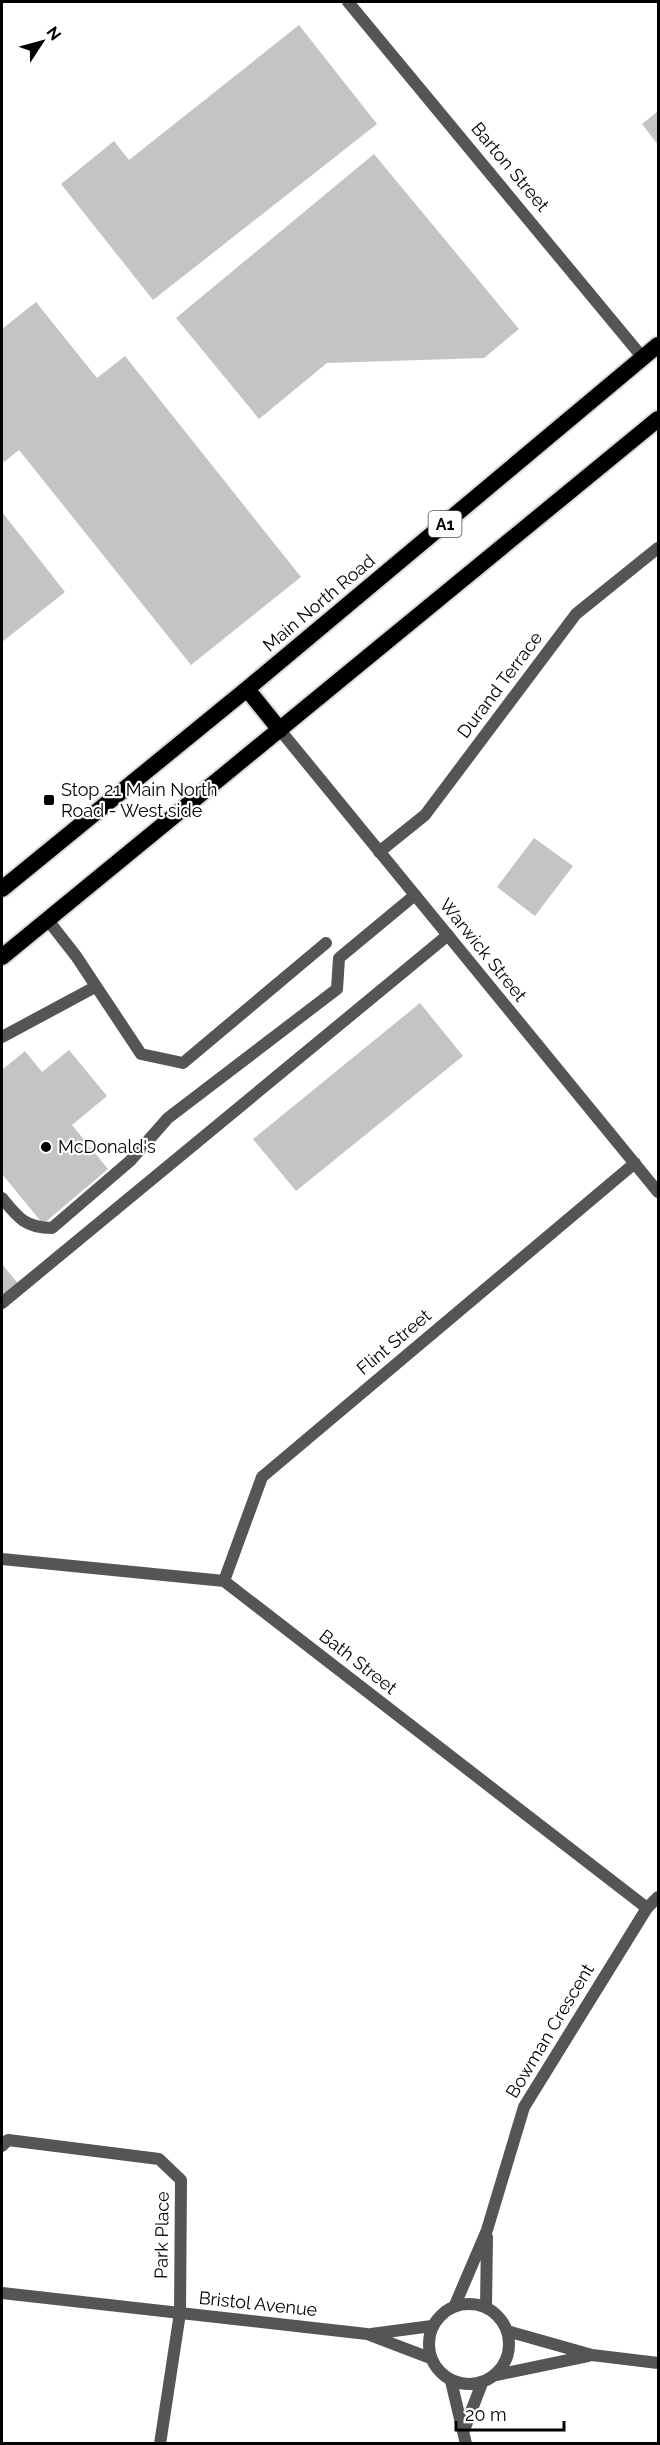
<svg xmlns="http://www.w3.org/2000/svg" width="660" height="2445" viewBox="0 0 660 2445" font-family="Raleway,sans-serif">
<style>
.building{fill:#c4c4c4}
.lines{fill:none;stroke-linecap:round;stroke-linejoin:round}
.trunk-casing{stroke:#dbdbdb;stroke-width:20}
.service{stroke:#555;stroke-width:12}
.minor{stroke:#555;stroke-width:12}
.trunk{stroke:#000;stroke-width:16}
.poi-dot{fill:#000;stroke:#fff;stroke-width:2}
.labels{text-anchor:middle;stroke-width:4.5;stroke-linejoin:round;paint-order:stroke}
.shield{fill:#fff;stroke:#4c4c4c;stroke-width:1.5}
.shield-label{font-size:16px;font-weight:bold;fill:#000}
.street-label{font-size:18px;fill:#000;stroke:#fff}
.poi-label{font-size:18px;fill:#000;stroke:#fff;text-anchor:start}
</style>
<rect width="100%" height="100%" fill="#fff"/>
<path class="building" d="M 299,25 L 377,124 L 153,300 L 61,184 L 114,141 L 129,160 Z
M 658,111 L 658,145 L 642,124 Z
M 374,154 L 519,329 L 484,358 L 327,363 L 259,419 L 176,318 Z
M 36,302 L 97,378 L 125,356 L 301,577 L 191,665 L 19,450 L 4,462 L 2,458 L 2,329 Z
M 2,512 L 65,592 L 2,642 Z
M 534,838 L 573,866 L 535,916 L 497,887 Z
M 420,1003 L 463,1056 L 296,1191 L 253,1139 Z
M 69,1050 L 107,1096 L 72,1125 L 108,1169 L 43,1224 L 2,1174 L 2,1070 L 25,1051 L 42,1072 Z
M 2,1264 L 20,1286 L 2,1301 Z"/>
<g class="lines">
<g class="trunk-casing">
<path id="trunk" d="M 247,689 L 280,730
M 2,889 L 247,689 L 658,345
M 2,957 L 658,419"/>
</g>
<path class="service" d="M 47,919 L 76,956 L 141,1054 L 183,1063 L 326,943
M 2,1037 L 95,987
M 2,1198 C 18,1218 26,1228 52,1228 L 130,1161 L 168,1118 L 337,989 L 339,958 L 415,895
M 2,1303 L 448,935"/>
<path class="minor" d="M 348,2 L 643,358
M 280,730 L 658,1192
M 379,852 L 425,815 L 576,614 L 658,548
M 2,1559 L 224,1581 L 647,1908
M 224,1581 L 262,1477 L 635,1163
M 2,2146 L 8,2140 L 159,2159 L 181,2180 L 180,2313 L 160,2444
M 2,2293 L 367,2334 L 430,2358
M429 2344a40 40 0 1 1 80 0a40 40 0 1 1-80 0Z
M 455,2305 L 487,2230 L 524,2107 L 647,1908 L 658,1897
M 486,2307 L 487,2237
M 507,2331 L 592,2355 L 658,2363
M 371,2334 L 432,2326
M 496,2375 L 588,2356
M 451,2381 L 466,2444
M 464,2430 L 482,2383"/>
<use href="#trunk" class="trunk"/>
</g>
<g class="poi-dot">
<rect x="43" y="794" width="12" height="12" rx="3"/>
<circle cx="46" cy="1147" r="6"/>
</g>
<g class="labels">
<rect class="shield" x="428.5" y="511" width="33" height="26" rx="4.5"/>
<g class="shield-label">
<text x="445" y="530">A1</text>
</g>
<g class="street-label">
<text transform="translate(510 167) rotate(50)" y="6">Barton Street</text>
<text transform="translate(319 603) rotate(-40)" y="6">Main North Road</text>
<text transform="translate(500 685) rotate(-53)" y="6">Durand Terrace</text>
<text transform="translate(483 950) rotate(51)" y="6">Warwick Street</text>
<text transform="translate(394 1342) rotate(-40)" y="6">Flint Street</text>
<text transform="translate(358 1662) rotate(38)" y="6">Bath Street</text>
<text transform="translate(550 2031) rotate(-59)" y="6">Bowman Crescent</text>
<text transform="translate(162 2235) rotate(-89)" y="6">Park Place</text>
<text transform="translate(258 2304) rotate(6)" y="6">Bristol Avenue</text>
</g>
<g class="poi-label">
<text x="61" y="796">Stop 21 Main North<tspan x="61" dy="21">Road - West side</tspan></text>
<text x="58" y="1153">McDonald's</text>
</g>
</g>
<rect width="660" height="2445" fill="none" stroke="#000000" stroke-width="6"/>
<g transform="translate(42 42) rotate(54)" stroke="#ffffff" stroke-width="4.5" paint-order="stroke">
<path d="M0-4.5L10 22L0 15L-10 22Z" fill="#000000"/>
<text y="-9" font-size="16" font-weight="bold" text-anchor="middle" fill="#000000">N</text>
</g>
<path d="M456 2421v9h108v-9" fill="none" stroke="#000000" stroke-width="3"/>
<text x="465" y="2421" font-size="18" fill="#000000" stroke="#ffffff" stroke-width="4.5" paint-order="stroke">20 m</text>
</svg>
